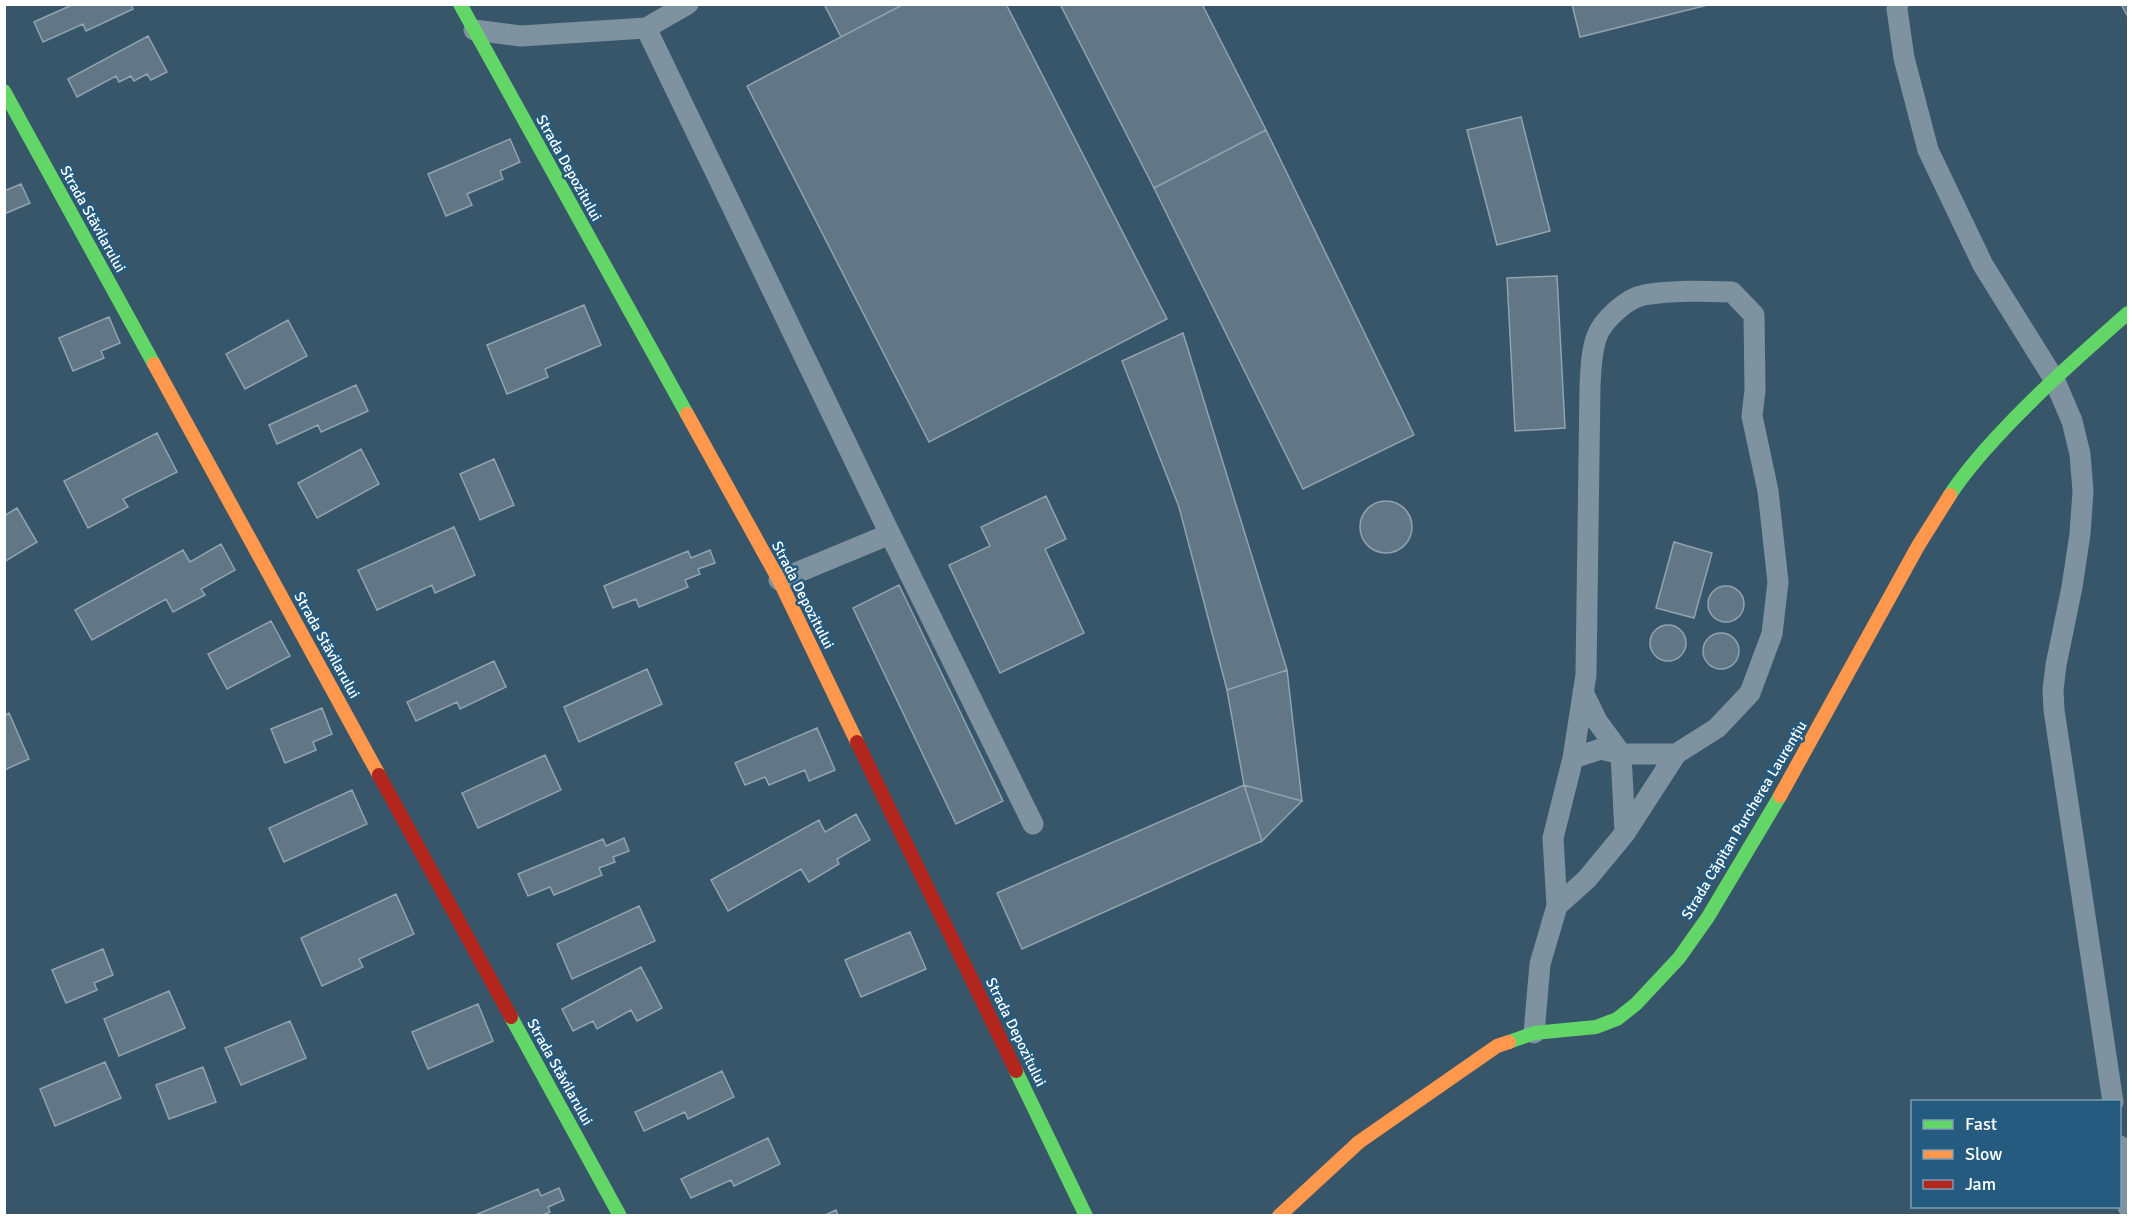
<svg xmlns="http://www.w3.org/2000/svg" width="2133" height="1220" viewBox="0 0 2133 1220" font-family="Signika,sans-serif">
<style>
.building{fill:#617786;stroke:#91a3af;stroke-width:1.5}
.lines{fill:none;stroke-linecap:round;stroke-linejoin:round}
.lane{stroke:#7e92a0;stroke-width:21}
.fast{stroke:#63d668;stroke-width:14}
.slow{stroke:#ff974d;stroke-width:14}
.jam{stroke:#b3261e;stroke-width:14}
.labels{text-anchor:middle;stroke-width:5;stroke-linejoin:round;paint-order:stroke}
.street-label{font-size:15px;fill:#fff;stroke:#245b7e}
</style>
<rect width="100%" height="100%" fill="#38566a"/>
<path class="building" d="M 74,4 L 131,4 L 133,9 L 86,31 L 83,24 L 43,42 L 34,22 Z
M 824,4 L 904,4 L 841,37 Z
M 904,4 L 1006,4 L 1167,319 L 929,442 L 747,86 Z
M 1060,4 L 1202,4 L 1266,130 L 1154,188 Z
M 1572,4 L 1708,4 L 1708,5 L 1580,37 Z
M 2121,4 L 2128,4 L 2128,17 Z
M 148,36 L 167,72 L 151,80 L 147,74 L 134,81 L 131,76 L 119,82 L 116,76 L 77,97 L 68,79 Z
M 1521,117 L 1550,231 L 1497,245 L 1467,130 Z
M 1266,130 L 1414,435 L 1303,489 L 1154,188 Z
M 510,139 L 520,162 L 500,171 L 503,179 L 467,194 L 472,205 L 446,216 L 428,174 Z
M 21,184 L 30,203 L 4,214 L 4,191 Z
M 1557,276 L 1565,428 L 1515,431 L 1507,278 Z
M 584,305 L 601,345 L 545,369 L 548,377 L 507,394 L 487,345 Z
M 109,317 L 120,343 L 101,351 L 104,358 L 73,371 L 59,338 Z
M 288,320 L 307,356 L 245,389 L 226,354 Z
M 1183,333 L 1287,670 L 1227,690 L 1179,507 L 1122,361 Z
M 356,385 L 368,411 L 321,432 L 318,425 L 277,444 L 269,425 Z
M 157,433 L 177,472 L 123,499 L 128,507 L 88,528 L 64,481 Z
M 361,449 L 379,484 L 317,518 L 298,483 Z
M 494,459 L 514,505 L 480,520 L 460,474 Z
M 1046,496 L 1066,539 L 1045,549 L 1084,633 L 1000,673 L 949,565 L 990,546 L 981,527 Z
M1360 527a26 26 0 1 1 52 0a26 26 0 1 1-52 0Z
M 17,508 L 37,542 L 4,562 L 4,516 Z
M 454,527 L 475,575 L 435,593 L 432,585 L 377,610 L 358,570 Z
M 1674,542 L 1712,553 L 1694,618 L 1656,608 Z
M 221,544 L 235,570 L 201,589 L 205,595 L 173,612 L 166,599 L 92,640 L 75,610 L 183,550 L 190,562 Z
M 710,550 L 715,563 L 698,569 L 700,574 L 685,580 L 688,587 L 639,607 L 636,599 L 613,608 L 604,586 L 688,551 L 691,558 Z
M 899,585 L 1003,801 L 956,824 L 853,608 Z
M1708 604a18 18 0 1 1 36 0a18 18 0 1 1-36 0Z
M 271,621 L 290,656 L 227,689 L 208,654 Z
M1650 643a18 18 0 1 1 36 0a18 18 0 1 1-36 0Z
M1703 651a18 18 0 1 1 36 0a18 18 0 1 1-36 0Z
M 494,661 L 506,687 L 460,709 L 457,702 L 416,721 L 407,702 Z
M 647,669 L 662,704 L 579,742 L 564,707 Z
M 1287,670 L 1302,801 L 1244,785 L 1227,690 Z
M 322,708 L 332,734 L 313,742 L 316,750 L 285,763 L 271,729 Z
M 9,713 L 29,759 L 4,770 L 4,716 Z
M 817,728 L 835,770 L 809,781 L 805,770 L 769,785 L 765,777 L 745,785 L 735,763 Z
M 545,755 L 561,790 L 478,828 L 462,793 Z
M 1244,785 L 1262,841 L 1022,949 L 997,893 Z
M 1244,785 L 1302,801 L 1262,841 Z
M 352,790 L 367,824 L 284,862 L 269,828 Z
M 856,814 L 870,840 L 837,859 L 839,864 L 809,882 L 801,869 L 728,911 L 711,880 L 819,820 L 825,832 Z
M 624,838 L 629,851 L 613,857 L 615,862 L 599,868 L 602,875 L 554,895 L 550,887 L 528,896 L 518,874 L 603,839 L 606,846 Z
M 396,894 L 414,934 L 359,959 L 363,967 L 322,986 L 301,938 Z
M 639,906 L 655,941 L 572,979 L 557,944 Z
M 910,932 L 926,969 L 861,997 L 845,960 Z
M 103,949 L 113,975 L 94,983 L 97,990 L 66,1003 L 52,970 Z
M 641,967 L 662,1008 L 637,1021 L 631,1010 L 597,1029 L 593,1021 L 573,1031 L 562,1009 Z
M 169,991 L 185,1028 L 119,1056 L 104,1019 Z
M 478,1004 L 493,1041 L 428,1069 L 412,1032 Z
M 290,1021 L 306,1058 L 241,1085 L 225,1048 Z
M 105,1062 L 121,1098 L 55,1126 L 40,1089 Z
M 203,1067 L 216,1102 L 169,1119 L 156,1085 Z
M 722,1071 L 734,1097 L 688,1119 L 685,1112 L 644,1131 L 635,1112 Z
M 768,1138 L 780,1164 L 734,1186 L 731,1180 L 691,1198 L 681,1179 Z
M 559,1188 L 564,1200 L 548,1207 L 550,1212 L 540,1216 L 473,1216 L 538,1189 L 541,1196 Z
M 836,1210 L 838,1216 L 823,1216 Z"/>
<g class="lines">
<path class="lane" d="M 688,4 L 646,28 L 890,534
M 1898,4 L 1897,9 L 1904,58 L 1928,150 L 1983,265 L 2054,379 L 2072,421 L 2080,454 L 2083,491 L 2080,534 L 2072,587 L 2056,665 L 2053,690 L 2054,710 L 2113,1102
M 474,30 L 521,36 L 646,28
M 779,580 L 890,534 L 1033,824
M 1625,833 L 1676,754
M 1557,906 L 1587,879 L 1625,833 L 1621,754 L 1597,721 L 1583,692
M 1534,1033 L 1540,964 L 1557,906 L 1553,838 L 1573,758 L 1586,675 L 1590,386 C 1591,369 1591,352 1597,336 C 1603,320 1627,298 1644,295 C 1673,290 1703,291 1732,292 L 1754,315 L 1755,390 L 1752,416 L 1768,491 L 1778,582 L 1772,634 L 1750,693 L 1717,728 L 1676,754 L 1621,754 L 1601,749 L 1573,758
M 2120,1146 L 2128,1207"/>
<path class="fast" d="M 460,4 L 687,414
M 4,91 L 154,364
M 1950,495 C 1960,479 1972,465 1984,451 C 2028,401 2078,357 2128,313
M 511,1017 L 620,1216
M 1509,1042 L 1534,1033 L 1596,1027 L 1617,1019 L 1636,1004 L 1679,958 L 1708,917 L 1780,796
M 1016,1071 L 1086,1216"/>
<path class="slow" d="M 154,364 L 379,775
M 687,414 L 779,580 L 857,742
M 1780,796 L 1918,546 L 1950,495
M 1279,1216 L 1359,1142 L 1497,1046 L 1509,1042"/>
<path class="jam" d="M 857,742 L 1016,1071
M 379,775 L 511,1017"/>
</g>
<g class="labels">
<g class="street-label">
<text transform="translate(569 168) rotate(61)" y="5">Strada Depozitului</text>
<text transform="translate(93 219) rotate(61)" y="5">Strada Stăvilarului</text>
<text transform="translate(803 595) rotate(63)" y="5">Strada Depozitului</text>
<text transform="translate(327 645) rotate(61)" y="5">Strada Stăvilarului</text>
<text transform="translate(1744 820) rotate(-59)" y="5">Strada Căpitan Purcherea Laurențiu</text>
<text transform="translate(1016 1032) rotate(64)" y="5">Strada Depozitului</text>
<text transform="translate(560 1072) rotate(61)" y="5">Strada Stăvilarului</text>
</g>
</g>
<rect width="2133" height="1220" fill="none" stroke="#ffffff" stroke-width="12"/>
<rect x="1911" y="1100" width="210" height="108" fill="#245b7e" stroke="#7c9db2" stroke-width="1.5"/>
<rect x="1923" y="1120" width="30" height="9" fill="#63d668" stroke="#7c9db2" stroke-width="1.5"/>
<text x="1965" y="1130" font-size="18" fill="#ffffff">Fast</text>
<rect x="1923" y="1150" width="30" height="9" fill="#ff974d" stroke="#7c9db2" stroke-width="1.5"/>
<text x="1965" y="1160" font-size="18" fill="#ffffff">Slow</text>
<rect x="1923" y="1180" width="30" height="9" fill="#b3261e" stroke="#7c9db2" stroke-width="1.5"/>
<text x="1965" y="1190" font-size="18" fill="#ffffff">Jam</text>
</svg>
